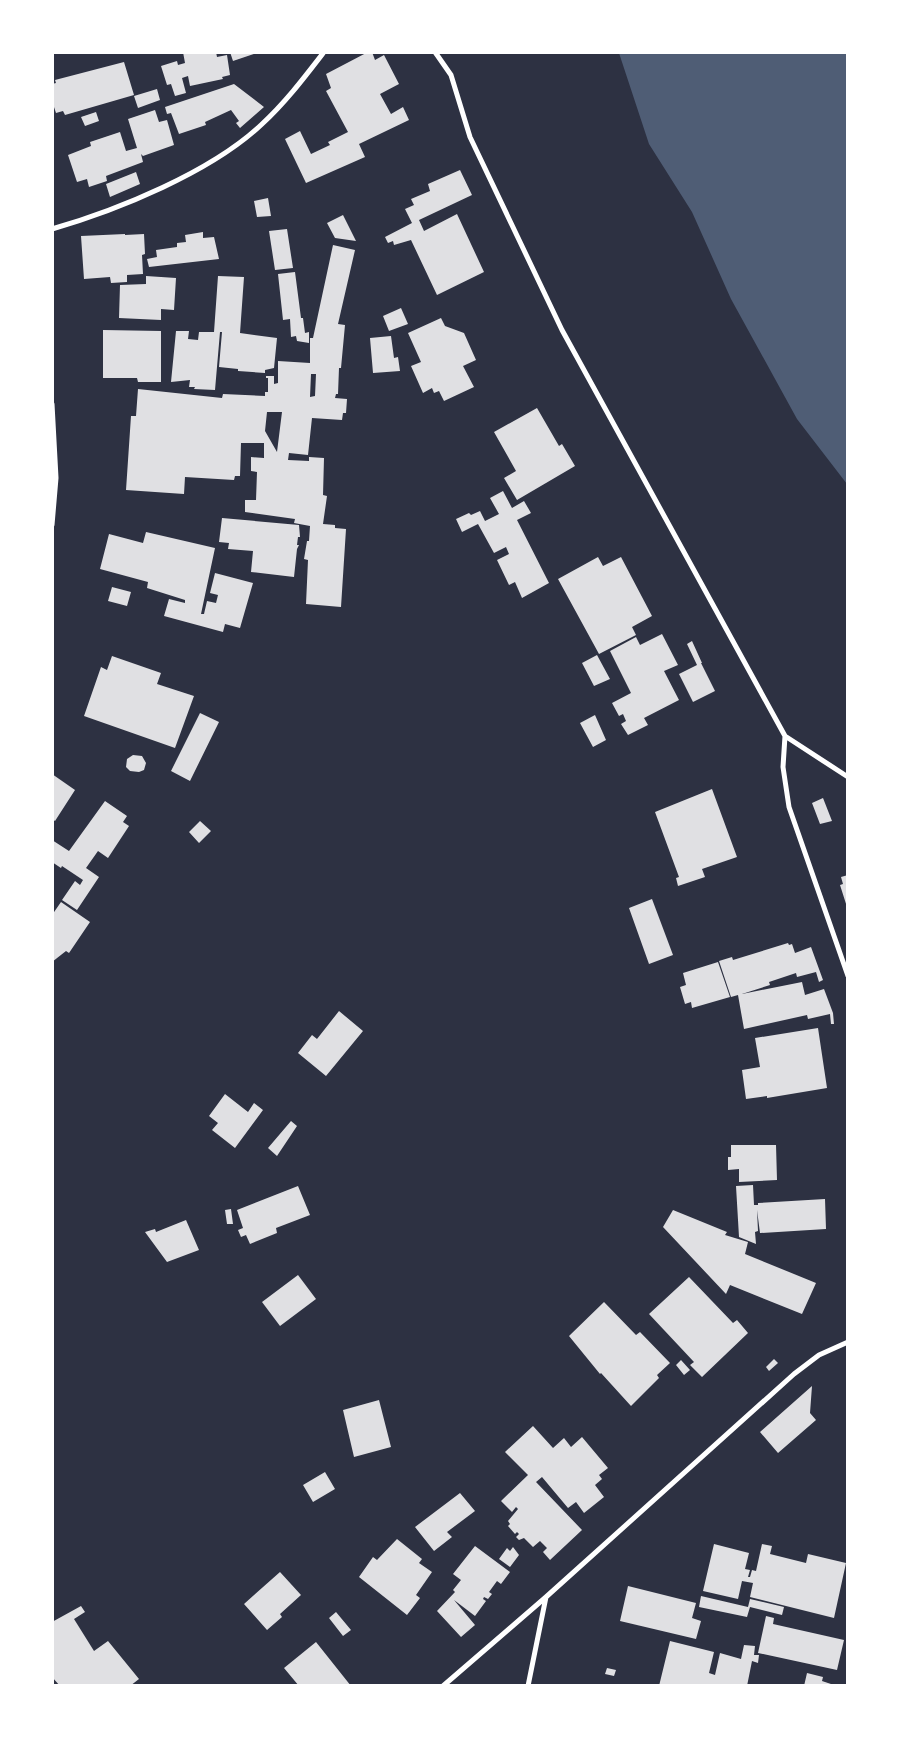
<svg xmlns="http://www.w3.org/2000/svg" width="900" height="1738" viewBox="0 0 900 1738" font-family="Arial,sans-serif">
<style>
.water{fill:#4f5d75}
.building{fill:#e0e0e3;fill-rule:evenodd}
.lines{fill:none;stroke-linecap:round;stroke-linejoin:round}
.pedestrian{stroke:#fff;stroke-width:5}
</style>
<rect width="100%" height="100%" fill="#2d3142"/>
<path class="water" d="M 619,53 L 847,53 L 847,484 L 797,419 L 731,299 L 692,212 L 649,144 Z"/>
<path class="building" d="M 183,52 L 216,52 L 217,57 L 227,55 L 230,75 L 222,77 L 223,79 L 190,86 L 188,76 L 182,78 L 186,93 L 175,96 L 171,84 L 167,85 L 161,66 L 177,61 L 178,65 L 185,63 Z
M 230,52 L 257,52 L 257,53 L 233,61 Z
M 368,52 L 372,52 L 375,60 L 384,55 L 399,84 L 380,94 L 391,114 L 403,107 L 409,120 L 359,144 L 365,157 L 306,183 L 285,139 L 300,131 L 311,154 L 330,145 L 328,142 L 348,132 L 326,91 L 331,88 L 326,74 Z
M 124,62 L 134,95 L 65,115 L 63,111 L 56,113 L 52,101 L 52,84 L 56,83 L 55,80 Z
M 234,84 L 264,107 L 240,128 L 236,123 L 239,121 L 231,110 L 205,122 L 206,125 L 179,134 L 171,113 L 167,114 L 165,107 Z
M 157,89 L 160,100 L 138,108 L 134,96 Z
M 155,110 L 159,122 L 167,120 L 174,145 L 143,156 L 141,154 L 143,162 L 106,176 L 107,181 L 89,187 L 87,179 L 77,182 L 68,155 L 91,146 L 90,142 L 120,132 L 126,151 L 137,148 L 128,119 Z
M 96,112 L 99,121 L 85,126 L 81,117 Z
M 460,170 L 472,195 L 419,220 L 424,231 L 457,214 L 484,272 L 437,295 L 411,240 L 394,245 L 393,241 L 388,243 L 385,237 L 412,223 L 405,209 L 414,205 L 411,199 L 430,191 L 428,184 Z
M 136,172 L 140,184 L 110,197 L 106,184 Z
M 268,198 L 271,216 L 257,217 L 254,201 Z
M 343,215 L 356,241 L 335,238 L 327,223 Z
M 287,229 L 293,268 L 275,270 L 269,231 Z
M 203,232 L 203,238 L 214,237 L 219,259 L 149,267 L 147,259 L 157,257 L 156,250 L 177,247 L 177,243 L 186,242 L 185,235 Z
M 125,234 L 125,235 L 144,234 L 145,254 L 142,255 L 143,274 L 127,275 L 127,282 L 111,283 L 110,277 L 84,279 L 81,236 Z
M 333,245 L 355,250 L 338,324 L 345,325 L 341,368 L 339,368 L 338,394 L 336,394 L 335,398 L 347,399 L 346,413 L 343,413 L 342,420 L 312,418 L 308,455 L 289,453 L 288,460 L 309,461 L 309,457 L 324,458 L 323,495 L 327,496 L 323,524 L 335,525 L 335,528 L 346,529 L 341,607 L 306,604 L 308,560 L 304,559 L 307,541 L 309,541 L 310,526 L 294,523 L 295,519 L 245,512 L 245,500 L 256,500 L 257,472 L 251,471 L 251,457 L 264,458 L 264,443 L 241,443 L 240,476 L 235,476 L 234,480 L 185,477 L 184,494 L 126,490 L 131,416 L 136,416 L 138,389 L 222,398 L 223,394 L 265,396 L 265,392 L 268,392 L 268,378 L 266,378 L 266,376 L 274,376 L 274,384 L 278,383 L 278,361 L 310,363 L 310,338 L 313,338 ZM 311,374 L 316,374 L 315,396 L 310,397 ZM 267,412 L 282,412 L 277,452 L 265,431 Z
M 295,272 L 301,318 L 303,318 L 305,333 L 309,332 L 309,343 L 297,341 L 296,336 L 291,337 L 290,319 L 283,320 L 278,274 Z
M 146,276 L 176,278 L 174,310 L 161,309 L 161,320 L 119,318 L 120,285 L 146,284 Z
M 218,276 L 244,277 L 240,333 L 277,338 L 274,368 L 265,370 L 265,373 L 238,371 L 238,369 L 219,367 L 222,332 L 220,332 L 215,390 L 194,389 L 195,387 L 189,387 L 190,380 L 171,382 L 176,331 L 189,331 L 188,339 L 198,340 L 199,332 L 214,332 Z
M 401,308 L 408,324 L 389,331 L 383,316 Z
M 441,318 L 445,326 L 464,333 L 476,360 L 463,366 L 474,387 L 444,401 L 439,391 L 434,393 L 432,388 L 423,393 L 411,366 L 421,362 L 408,333 Z
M 103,330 L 161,331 L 161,382 L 138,382 L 137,378 L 103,378 Z
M 391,336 L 394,358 L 398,357 L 400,371 L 373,373 L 370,338 Z
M 537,408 L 559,446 L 562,444 L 575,466 L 517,500 L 504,478 L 516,471 L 494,432 Z
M 503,491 L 512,508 L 524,501 L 531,513 L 517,520 L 549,583 L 522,598 L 515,582 L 509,585 L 497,560 L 509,554 L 506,547 L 494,553 L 478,524 L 462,532 L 456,519 L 469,513 L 471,515 L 480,511 L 485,521 L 499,514 L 490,498 Z
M 222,518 L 299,525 L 300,537 L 298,537 L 297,545 L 299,545 L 297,549 L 294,577 L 251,572 L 253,551 L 228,549 L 229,543 L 219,542 Z
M 146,532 L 215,548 L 201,614 L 204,614 L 207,601 L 216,603 L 218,595 L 210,593 L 215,573 L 253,583 L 240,628 L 225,624 L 223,632 L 164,616 L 169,599 L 185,603 L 185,600 L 147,588 L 148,582 L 100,569 L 109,534 L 143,543 Z
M 598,557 L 603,566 L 621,557 L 652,616 L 632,627 L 636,635 L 599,654 L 558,579 Z
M 112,587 L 131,592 L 127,606 L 108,601 Z
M 662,634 L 678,665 L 664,671 L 679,700 L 644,718 L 648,725 L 628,735 L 621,724 L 626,721 L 623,714 L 619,716 L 612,703 L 631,693 L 610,651 L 636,637 L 640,645 Z
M 692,641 L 702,663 L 701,663 L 715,691 L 693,702 L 679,674 L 697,665 L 687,644 Z
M 597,655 L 610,679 L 594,686 L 582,663 Z
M 112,656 L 161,673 L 157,684 L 194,696 L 175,748 L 84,716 L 101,667 L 107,670 Z
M 200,713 L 219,722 L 190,781 L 171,771 Z
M 595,715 L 606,740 L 593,747 L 580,723 Z
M 133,755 L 142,756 L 146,763 L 144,770 L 139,772 L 130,771 L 126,767 L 127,759 Z
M 52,774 L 75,790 L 55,821 L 52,819 Z
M 712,789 L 737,857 L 702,869 L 705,877 L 678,886 L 676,878 L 679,877 L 655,812 Z
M 823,798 L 832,821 L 820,824 L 812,803 Z
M 105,801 L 127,816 L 123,822 L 129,826 L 108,858 L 98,851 L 86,868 L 99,877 L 77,910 L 62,900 L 75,881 L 80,885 L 83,880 L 62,866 L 61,868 L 52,862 L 52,840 L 69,851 Z
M 200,821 L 211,831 L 199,843 L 189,832 Z
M 848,875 L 848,907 L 847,907 L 840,885 L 843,884 L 841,877 Z
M 652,899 L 673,955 L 649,964 L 629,908 Z
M 61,902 L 90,922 L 69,953 L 66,951 L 52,962 L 52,945 L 54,943 L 52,942 L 52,915 Z
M 788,943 L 789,945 L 792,944 L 795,953 L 811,947 L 823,980 L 819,982 L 816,972 L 797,977 L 796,973 L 769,982 L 770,985 L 742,994 L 802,982 L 805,995 L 824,989 L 833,1013 L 834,1024 L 831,1024 L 830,1014 L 808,1019 L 807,1015 L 744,1029 L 738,995 L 731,997 L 719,961 L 732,957 L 733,960 Z
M 718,962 L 730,997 L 692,1008 L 691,1002 L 685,1004 L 680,987 L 686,985 L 683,973 Z
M 339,1011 L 363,1031 L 326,1076 L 298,1053 L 312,1035 L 317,1039 Z
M 818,1028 L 827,1088 L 767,1098 L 767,1096 L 746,1099 L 742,1070 L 760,1067 L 755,1038 Z
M 225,1094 L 248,1112 L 254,1103 L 263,1110 L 235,1148 L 212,1130 L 218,1123 L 209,1116 Z
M 291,1121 L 297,1126 L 277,1156 L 268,1148 Z
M 731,1145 L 776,1145 L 777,1180 L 739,1182 L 739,1169 L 728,1170 L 728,1157 L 731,1157 Z
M 753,1185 L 754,1205 L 758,1205 L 758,1203 L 825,1199 L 826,1229 L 760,1233 L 757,1210 L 758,1231 L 755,1232 L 756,1244 L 739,1237 L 736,1186 Z
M 298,1186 L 310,1215 L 276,1228 L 277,1233 L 250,1244 L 246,1235 L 241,1237 L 238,1230 L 243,1228 L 237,1210 Z
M 231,1209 L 233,1224 L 227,1224 L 225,1210 Z
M 673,1210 L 727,1232 L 725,1235 L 748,1242 L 745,1254 L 816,1283 L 802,1314 L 730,1285 L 726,1294 L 663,1227 Z
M 186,1220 L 199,1250 L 167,1262 L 145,1232 L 155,1229 L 156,1232 Z
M 298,1275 L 316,1299 L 280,1326 L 262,1302 Z
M 689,1277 L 733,1323 L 737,1320 L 748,1333 L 702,1377 L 690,1365 L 694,1362 L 649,1314 Z
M 604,1302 L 636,1335 L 640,1332 L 670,1363 L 657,1375 L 659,1378 L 631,1406 L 601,1373 L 600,1374 L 569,1336 Z
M 774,1359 L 778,1363 L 769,1371 L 766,1367 Z
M 681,1360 L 690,1370 L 684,1375 L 676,1365 Z
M 812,1386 L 810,1413 L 816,1420 L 778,1453 L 760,1432 Z
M 379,1400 L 391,1447 L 354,1457 L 343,1410 Z
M 533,1426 L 553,1448 L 564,1438 L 571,1447 L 582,1437 L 608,1468 L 599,1475 L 602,1479 L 595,1485 L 604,1497 L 584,1513 L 576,1502 L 568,1508 L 542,1477 L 536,1482 L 582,1530 L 550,1560 L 543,1552 L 547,1548 L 540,1541 L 533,1547 L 524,1538 L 519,1540 L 516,1537 L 519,1534 L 517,1532 L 515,1534 L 508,1526 L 510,1524 L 508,1521 L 518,1509 L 516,1507 L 512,1512 L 501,1501 L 528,1475 L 505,1452 Z
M 325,1472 L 335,1489 L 313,1502 L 303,1485 Z
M 460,1493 L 475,1511 L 447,1532 L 452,1537 L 434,1551 L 415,1527 Z
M 397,1539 L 422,1559 L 419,1563 L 432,1572 L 416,1595 L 420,1598 L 407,1615 L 359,1577 L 373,1557 L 377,1560 Z
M 714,1544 L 749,1553 L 745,1569 L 750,1570 L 748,1577 L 750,1577 L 752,1570 L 756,1571 L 762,1544 L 772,1546 L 770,1554 L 806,1563 L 808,1554 L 846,1563 L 834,1618 L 750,1597 L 753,1583 L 742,1581 L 738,1599 L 703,1591 Z
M 475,1546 L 510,1572 L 501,1584 L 497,1581 L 489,1592 L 492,1594 L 488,1599 L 484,1597 L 483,1599 L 486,1601 L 475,1616 L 454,1600 L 475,1625 L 461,1637 L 437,1611 L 455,1592 L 453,1590 L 461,1580 L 453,1574 Z
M 513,1547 L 519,1555 L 510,1567 L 499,1559 L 507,1548 L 510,1551 Z
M 280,1572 L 301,1595 L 280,1614 L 282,1617 L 267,1630 L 244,1604 Z
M 628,1586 L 696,1603 L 692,1618 L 701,1621 L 696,1639 L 620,1621 Z
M 701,1596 L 748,1607 L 750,1599 L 784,1607 L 782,1615 L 750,1607 L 747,1617 L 699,1607 Z
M 81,1606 L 85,1612 L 74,1619 L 94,1651 L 108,1641 L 139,1679 L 130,1686 L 60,1686 L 52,1677 L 52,1622 Z
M 336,1612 L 351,1630 L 343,1636 L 329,1618 Z
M 766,1616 L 774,1618 L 773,1624 L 844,1640 L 837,1670 L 758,1653 Z
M 670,1641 L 714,1652 L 709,1673 L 715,1675 L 720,1653 L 741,1659 L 744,1645 L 755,1646 L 754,1655 L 759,1655 L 758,1663 L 752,1661 L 747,1686 L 659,1686 Z
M 316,1642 L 351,1686 L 299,1686 L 284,1668 Z
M 607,1668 L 616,1670 L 614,1676 L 605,1674 Z
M 807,1673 L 823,1677 L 822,1681 L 837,1686 L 804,1686 Z"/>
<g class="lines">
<path class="pedestrian" d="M 435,52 L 451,75 L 470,137 L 562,330 L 785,736 L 848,777
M 52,229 C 118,210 211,172 261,125 C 285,103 304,78 324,52
M 52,404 L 56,478 L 52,525
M 785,736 L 783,767 L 789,807 L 848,976
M 443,1686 L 546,1597 L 794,1374 L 819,1355 L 848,1342
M 528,1686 L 546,1597"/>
</g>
<rect width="900" height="1738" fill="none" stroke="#ffffff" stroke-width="108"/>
</svg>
